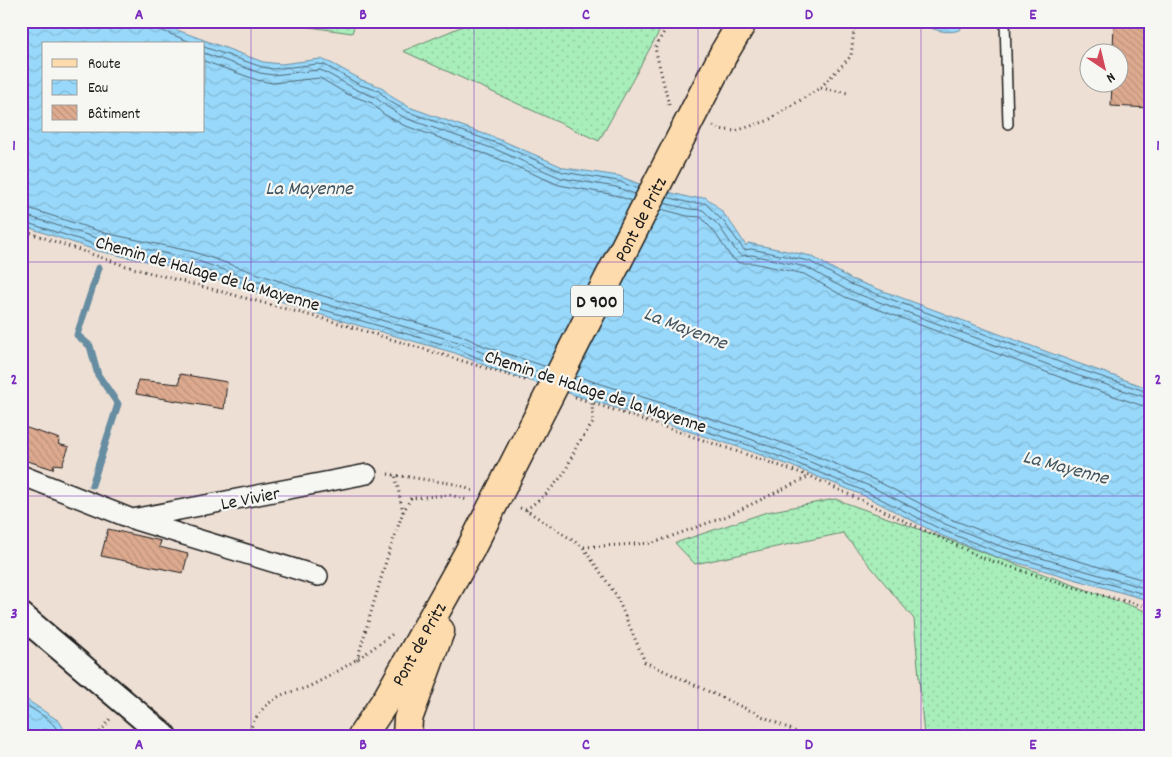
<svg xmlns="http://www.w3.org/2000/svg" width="1172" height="757" viewBox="0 0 1172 757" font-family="Dekko,sans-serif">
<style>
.grass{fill:url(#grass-dots);stroke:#62856b}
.water{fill:url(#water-waves);stroke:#668da1;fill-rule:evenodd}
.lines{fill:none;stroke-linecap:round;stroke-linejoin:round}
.shore{stroke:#4e6775;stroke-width:1}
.stream{stroke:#668da1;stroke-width:7}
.building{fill:url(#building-back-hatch);stroke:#1c1c1c}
.service-casing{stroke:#1c1c1c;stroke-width:12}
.minor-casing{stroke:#1c1c1c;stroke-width:22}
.tertiary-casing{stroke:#1c1c1c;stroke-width:28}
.primary-casing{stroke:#1c1c1c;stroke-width:31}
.path{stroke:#1c1c1c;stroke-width:3;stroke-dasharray:1 4;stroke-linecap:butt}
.service{stroke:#f6f6f2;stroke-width:9}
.minor{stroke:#f6f6f2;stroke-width:19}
.tertiary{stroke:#f6f6f2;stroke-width:24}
.primary{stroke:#fedbac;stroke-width:28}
.primary-bridge-casing{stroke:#1c1c1c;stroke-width:31;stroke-linecap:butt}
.primary-bridge{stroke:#fedbac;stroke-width:28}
.grid{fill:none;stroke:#7b2cbf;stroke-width:1;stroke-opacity:0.55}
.labels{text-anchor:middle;stroke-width:4.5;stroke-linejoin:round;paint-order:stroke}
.shield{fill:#f6f6f2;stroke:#5d5d5c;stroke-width:1}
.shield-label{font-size:18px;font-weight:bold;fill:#1c1c1c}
.street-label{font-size:19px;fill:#1c1c1c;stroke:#f6f6f2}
.water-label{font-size:20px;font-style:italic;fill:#41545f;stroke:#f6f6f2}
.neatline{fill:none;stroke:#7b2cbf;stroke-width:2}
.grid-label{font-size:16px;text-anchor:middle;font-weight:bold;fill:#7b2cbf}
</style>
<defs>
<pattern id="grass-dots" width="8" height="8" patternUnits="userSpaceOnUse" patternTransform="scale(1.25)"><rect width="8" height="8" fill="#a8eeba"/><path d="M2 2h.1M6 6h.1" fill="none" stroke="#90cc9f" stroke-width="1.8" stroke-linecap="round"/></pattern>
<pattern id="water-waves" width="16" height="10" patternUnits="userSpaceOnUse" patternTransform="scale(1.25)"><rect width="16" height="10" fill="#98d8fa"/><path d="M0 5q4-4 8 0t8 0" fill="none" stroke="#82b9d6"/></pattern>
<pattern id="building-back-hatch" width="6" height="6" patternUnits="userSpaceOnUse" patternTransform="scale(1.25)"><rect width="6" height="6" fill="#ddaa8f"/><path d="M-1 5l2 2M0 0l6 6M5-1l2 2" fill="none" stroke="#bd927b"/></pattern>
</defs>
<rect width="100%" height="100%" fill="#eedfd4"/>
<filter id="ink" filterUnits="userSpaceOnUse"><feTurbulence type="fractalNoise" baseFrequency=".02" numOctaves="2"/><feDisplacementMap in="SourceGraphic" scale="10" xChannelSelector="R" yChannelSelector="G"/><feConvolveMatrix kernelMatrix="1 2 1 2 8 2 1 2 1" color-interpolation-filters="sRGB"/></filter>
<g filter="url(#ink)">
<path class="grass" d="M 267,21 L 356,21 L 352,33 Z
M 475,21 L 665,21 L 599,141 L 403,51 Z
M 835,499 L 1151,613 L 1151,736 L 924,736 L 914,619 L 843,533 L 695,564 L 675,543 L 767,512 Z"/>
<path class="water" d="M 21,21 L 153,21 L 263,62 L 281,64 L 321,59 L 333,64 L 362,80 L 381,87 L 392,97 L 409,107 L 501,140 L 565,168 L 619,176 L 642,185 L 691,198 L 705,197 C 723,209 735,228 746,246 L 748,243 L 811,256 L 851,279 L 1080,364 L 1151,389 L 1151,601 L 997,557 L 940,535 L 867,497 L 789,465 L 738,447 L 496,370 L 455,353 L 315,313 L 189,270 L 98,251 L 21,225 ZM 44,44 L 204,44 L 204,131 L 44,131 Z
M 915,21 L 965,21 L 960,30 C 943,35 930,28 915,21 Z
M 21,696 L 59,721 L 65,731 L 62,736 L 21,736 Z"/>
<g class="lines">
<path class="shore" d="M 152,21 L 152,25 L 155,28 L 196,44
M 204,47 L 262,67 L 273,69 L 318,64 L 325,65 L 360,85 L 379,91 L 389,101 L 408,112 L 499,144 L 563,172 L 618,181 L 638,189
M 204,53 L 260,73 L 273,75 L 318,70 L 323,71 L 357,90 L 375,97 L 386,106 L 405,118 L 497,150 L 561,178 L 616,187 L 635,194
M 204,61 L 257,80 L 272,83 L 320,78 L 347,94 L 372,103 L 382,113 L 403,125 L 494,157 L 559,185 L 615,195 L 632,201
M 667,197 L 690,203 L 705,203 L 724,222 L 744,250 L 751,249 L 809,261 L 850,284 L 1078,369 L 1151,393
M 664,203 L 689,209 L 703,210 L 719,226 L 736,251 L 741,256 L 752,255 L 806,267 L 847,290 L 1076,375 L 1151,399
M 21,207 L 28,208 L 105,233 L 194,252 L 320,295 L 460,335 L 484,346 L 547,367
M 661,209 L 687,216 L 701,217 L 715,233 L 731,257 L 739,263 L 753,263 L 804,274 L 845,297 L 1073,382 L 1143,406 L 1151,407
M 21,214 L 103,240 L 192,259 L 318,302 L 458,342 L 481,352 L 543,374
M 21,221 L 100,246 L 190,265 L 317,308 L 456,348 L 478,358 L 540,379
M 576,376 L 744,429 L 796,448 L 875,480 L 948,518 L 1003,539 L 1151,582
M 572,383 L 742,436 L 793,455 L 872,487 L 945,524 L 1000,546 L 1151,590
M 569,389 L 740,442 L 791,461 L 869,493 L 942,530 L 998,552 L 1151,596
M 21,702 C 32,710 60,722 58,736"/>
<path class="stream" d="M 92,485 L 118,404 L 98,375 L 90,346 L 77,335 L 99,268"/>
</g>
<path class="building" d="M 1114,21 L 1151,21 L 1151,108 L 1111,106 L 1112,82 L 1120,82 L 1120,52 L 1113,52 Z
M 180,374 L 227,382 L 224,409 L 136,394 L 138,380 L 179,384 Z
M 21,426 L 60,439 L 58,444 L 69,447 L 62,465 L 54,464 L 53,469 L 21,459 Z
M 108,529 L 161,541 L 159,547 L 188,554 L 183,573 L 101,556 Z"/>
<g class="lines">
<g class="service-casing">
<path id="service" d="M 1005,21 L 1008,124"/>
</g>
<g class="minor-casing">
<path id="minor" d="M 21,475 L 132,519 L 367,474
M 135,520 L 318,576"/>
</g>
<g class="tertiary-casing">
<path id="tertiary" d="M 21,615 L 164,736"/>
</g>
<g class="primary-casing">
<g id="primary">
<path d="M 724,53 L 743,21"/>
<path id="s1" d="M 362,736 L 388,697 L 470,550"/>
<path d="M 407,736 L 408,719 L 440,631"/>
</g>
</g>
<path class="path" d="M 821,88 L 848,93
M 669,105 L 655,48 L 670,21
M 713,126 L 718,129 L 735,131 L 767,121 L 820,88 L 851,56 L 855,21
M 21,230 L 129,267 L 335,322 L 528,381
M 575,397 L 810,476 L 983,558 L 1095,594 L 1151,607
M 388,474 L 455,484 L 474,491
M 520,508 L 526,510 L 583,547 L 616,595 L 645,662 L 805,736
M 526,510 L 546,494 L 564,474 L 577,445 L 593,423 L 592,403
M 403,512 L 411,498 L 450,495 L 468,500
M 584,547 L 653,543 L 727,516 L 810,476
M 357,660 L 387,558 L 403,512 L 395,474
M 97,736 L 110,719
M 249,736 C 251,720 264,705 278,697 C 287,691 300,691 310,686 C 341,671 367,653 394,633"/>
<use href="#service" class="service"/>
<use href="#minor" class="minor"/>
<use href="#tertiary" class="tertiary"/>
<use href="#primary" class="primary"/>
<g class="primary-bridge-casing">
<g id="primary-bridge">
<path id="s2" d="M 470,550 L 724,53"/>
</g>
</g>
<use href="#primary-bridge" class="primary-bridge"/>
</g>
</g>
<path class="grid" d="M 251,21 L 251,736M 474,21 L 474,736M 698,21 L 698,736M 921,21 L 921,736M 21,262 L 1151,262M 21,496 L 1151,496"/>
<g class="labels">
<rect class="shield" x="571" y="285.5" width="52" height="31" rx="4"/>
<g class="shield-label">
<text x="597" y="307">D 900</text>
</g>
<g class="street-label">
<text dy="7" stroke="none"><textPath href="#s2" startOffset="372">Pont de Pritz</textPath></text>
<text transform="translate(208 272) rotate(16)" y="7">Chemin de Halage de la Mayenne</text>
<text transform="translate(596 390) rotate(18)" y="7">Chemin de Halage de la Mayenne</text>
<text transform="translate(250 497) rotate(-11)" y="7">Le Vivier</text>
<text dy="7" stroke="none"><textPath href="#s1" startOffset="108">Pont de Pritz</textPath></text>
</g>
<g class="water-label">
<text x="309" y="194">La Mayenne</text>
<text transform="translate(686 327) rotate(21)" y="7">La Mayenne</text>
<text transform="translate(1066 466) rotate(15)" y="7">La Mayenne</text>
</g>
</g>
<rect width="1172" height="757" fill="none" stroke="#f6f6f2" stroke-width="55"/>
<rect x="42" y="42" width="162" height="90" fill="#f6f6f2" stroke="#9f9f9c"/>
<rect x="52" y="59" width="25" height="8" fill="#fedbac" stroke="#9f9f9c"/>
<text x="88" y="68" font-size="15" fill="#1c1c1c">Route</text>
<rect x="52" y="80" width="25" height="15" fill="url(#water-waves)" stroke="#9f9f9c"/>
<text x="88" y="92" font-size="15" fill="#1c1c1c">Eau</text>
<rect x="52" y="105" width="25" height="15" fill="url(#building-back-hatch)" stroke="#9f9f9c"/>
<text x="88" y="118" font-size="15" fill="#1c1c1c">Bâtiment</text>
<g transform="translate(1104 68) rotate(145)"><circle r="24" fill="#f6f6f2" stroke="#9f9f9c"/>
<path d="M0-4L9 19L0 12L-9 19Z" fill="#d1495b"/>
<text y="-8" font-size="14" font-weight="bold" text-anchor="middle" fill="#1c1c1c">N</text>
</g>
<rect x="28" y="28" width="1116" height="702" class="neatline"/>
<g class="grid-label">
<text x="139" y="19">A</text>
<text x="363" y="19">B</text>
<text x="586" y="19">C</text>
<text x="809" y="19">D</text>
<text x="1033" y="19">E</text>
<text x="14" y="150">1</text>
<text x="1158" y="150">1</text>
<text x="14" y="384">2</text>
<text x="1158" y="384">2</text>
<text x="14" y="618">3</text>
<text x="1158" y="618">3</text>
<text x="139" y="749">A</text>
<text x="363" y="749">B</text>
<text x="586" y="749">C</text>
<text x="809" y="749">D</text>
<text x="1033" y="749">E</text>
</g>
</svg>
